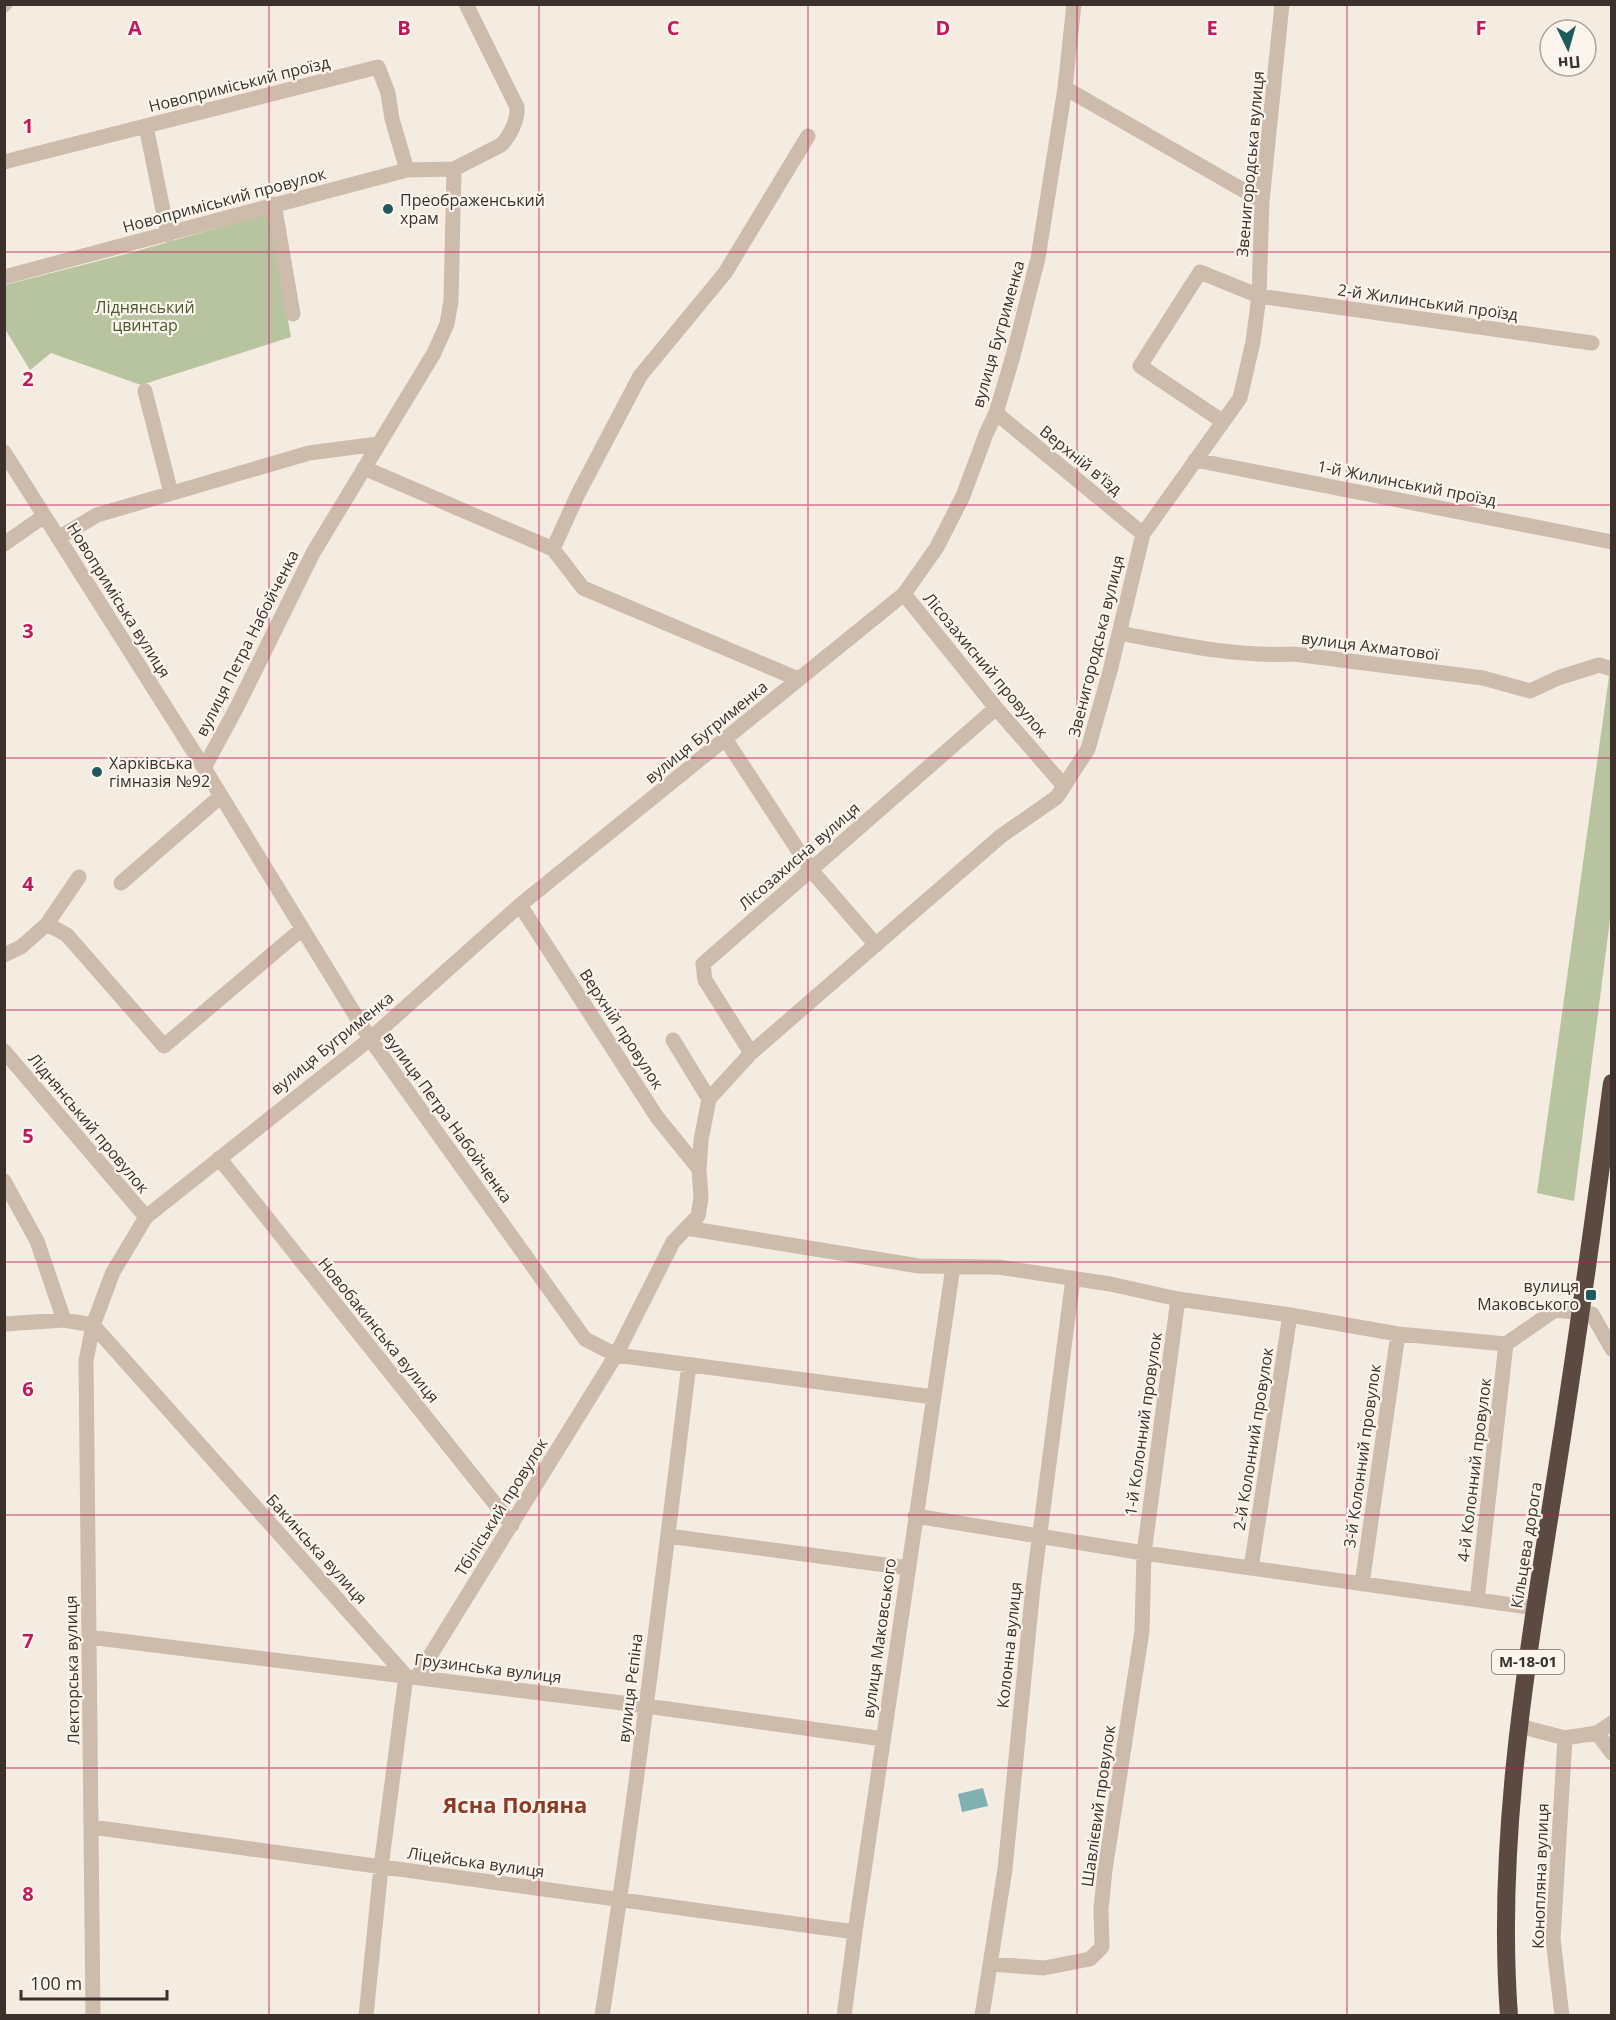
<svg xmlns="http://www.w3.org/2000/svg" width="1616" height="2020" viewBox="0 0 1616 2020" font-family="'Open Sans',sans-serif">
<style>
.green{fill:#b8c4a0}
.water{fill:#7fb0b2}
.lines{fill:none;stroke-linecap:round;stroke-linejoin:round}
.minor{stroke:#cdbbac;stroke-width:15}
.highway{stroke:#5c4a42;stroke-width:18}
.grid{fill:none;stroke:#c2185b;stroke-width:1.5;stroke-opacity:0.55}
.poi-dot{fill:#1f5a5e;stroke:#fbf5ee;stroke-width:2}
.labels{text-anchor:middle;stroke-width:4.5;stroke-linejoin:round;paint-order:stroke}
.shield{fill:#fbf5ee;stroke:#756b66;stroke-width:1.5}
.shield-label{font-size:15px;font-weight:bold;fill:#3b302b}
.street-label{font-size:16px;fill:#3b302b;stroke:#fbf5ee}
.poi-label{font-size:16px;fill:#3b302b;stroke:#fbf5ee;text-anchor:start}
.park-label{font-size:16px;fill:#4a5a2e;stroke:#fbf5ee}
.district-label{font-size:22px;font-weight:bold;fill:#8c3b22;stroke:#fbf5ee}
.grid-label{font-size:20px;text-anchor:middle;font-weight:bold;fill:#c2185b;stroke:#fbf5ee;stroke-width:4.5;stroke-linejoin:round;paint-order:stroke}
</style>
<rect width="100%" height="100%" fill="#f4ebe1"/>
<path class="green" d="M 269,213 L 291,337 L 141,385 L 51,353 L 30,370 L 5,329 L 5,285 L 137,251 Z
M 1611,662 L 1611,912 L 1574,1201 L 1537,1193 Z"/>
<path class="water" d="M 983,1788 L 988,1806 L 962,1812 L 958,1794 Z"/>
<g class="lines">
<path class="minor" d="M 4,5 L 5,4
M 1065,88 L 1262,201
M 146,126 L 168,235
M 4,162 L 378,67 L 388,93 L 392,119 L 407,170
M 274,204 L 293,314
M 4,277 L 407,170 L 454,169 L 501,145 C 510,136 518,120 517,107 L 466,4
M 145,391 L 171,493
M 996,413 L 1143,534
M 1222,421 L 1140,366 L 1200,272 L 1259,296 L 1592,343
M 4,452 L 204,768 L 370,1039 L 585,1339 L 616,1355 L 933,1397
M 1195,460 L 1612,542
M 364,468 L 553,549 L 583,588 L 798,679
M 58,538 L 97,515 L 309,453 L 378,444
M 4,544 L 44,516
M 553,549 L 578,494 L 640,376 L 725,273 L 808,136
M 904,594 L 996,708 L 1064,786
M 1119,633 C 1177,644 1234,657 1294,654 L 1483,678 L 1530,691 L 1558,678 L 1599,665 L 1612,669
M 726,740 L 811,870 L 876,945
M 204,768 L 238,705 L 313,553 L 434,353 L 447,324 L 451,301 L 454,169
M 121,883 L 221,796
M 520,905 L 657,1117 L 699,1169
M 47,924 L 67,935 L 164,1046 L 302,929
M 4,955 L 21,947 L 47,924 L 79,877
M 673,1040 L 709,1099
M 4,1051 L 146,1217
M 751,1053 L 705,980 L 703,964 L 996,708
M 219,1158 L 512,1525
M 4,1181 L 37,1241 L 64,1320 L 93,1325 L 406,1676 L 381,1867 L 366,2016
M 686,1228 L 919,1266 L 998,1267 L 1110,1284 L 1178,1299 L 1290,1315 L 1398,1334 L 1506,1344 L 1555,1310 L 1592,1314 L 1612,1349
M 4,1324 L 64,1320
M 915,1516 L 1144,1553 L 1535,1608
M 668,1536 L 908,1568
M 1251,1568 L 1290,1315
M 1362,1584 L 1398,1334
M 1477,1600 L 1506,1344
M 89,1637 L 646,1706 L 883,1739
M 417,1677 L 616,1355 L 673,1242 L 698,1216 L 701,1198 L 699,1169 L 701,1140 L 709,1099 L 751,1053 L 1001,836 L 1057,797 L 1088,749 L 1110,671 L 1143,534 L 1240,398 L 1253,342 L 1259,296 L 1262,201 L 1282,4
M 1519,1726 L 1565,1738 L 1597,1733 L 1612,1753
M 1597,1733 L 1612,1723
M 92,1827 L 855,1932
M 990,1964 L 1044,1968 L 1090,1959 L 1102,1947 L 1101,1909 L 1105,1870 L 1142,1631 L 1144,1553 L 1178,1299
M 93,2016 L 86,1361 L 93,1325 L 113,1272 L 146,1217 L 370,1039 L 520,905 L 904,594 L 937,547 L 963,496 L 986,434 L 996,413 L 1013,356 L 1038,258 L 1065,88 L 1074,4
M 602,2016 C 636,1799 662,1582 689,1365
M 844,2016 L 855,1932 L 953,1267
M 982,2016 L 1005,1869 L 1033,1587 L 1073,1278
M 1562,2016 L 1553,1939 L 1565,1738"/>
<path class="highway" d="M 1509,2016 C 1496,1841 1526,1666 1553,1494 C 1575,1357 1594,1220 1612,1083"/>
</g>
<path class="grid" d="M 269,4 L 269,2016M 539,4 L 539,2016M 808,4 L 808,2016M 1077,4 L 1077,2016M 1347,4 L 1347,2016M 4,252 L 1612,252M 4,505 L 1612,505M 4,758 L 1612,758M 4,1010 L 1612,1010M 4,1262 L 1612,1262M 4,1515 L 1612,1515M 4,1768 L 1612,1768"/>
<g class="poi-dot">
<circle cx="388" cy="209" r="6"/>
<circle cx="97" cy="772" r="6"/>
<rect x="1585" y="1289" width="12" height="12" rx="3"/>
</g>
<g class="labels">
<rect class="shield" x="1492" y="1650" width="72" height="24" rx="4.5"/>
<g class="shield-label">
<text x="1528" y="1667">М-18-01</text>
</g>
<g class="street-label">
<text transform="translate(239 84) rotate(-14)" y="6">Новоприміський проїзд</text>
<text transform="translate(1250 164) rotate(-85)" y="6">Звенигородська вулиця</text>
<text transform="translate(224 200) rotate(-15)" y="6">Новоприміський провулок</text>
<text transform="translate(1428 302) rotate(8)" y="6">2-й Жилинський проїзд</text>
<text transform="translate(998 334) rotate(-74)" y="6">вулиця Бугрименка</text>
<text transform="translate(1081 460) rotate(39)" y="6">Верхній в'їзд</text>
<text transform="translate(1407 483) rotate(11)" y="6">1-й Жилинський проїзд</text>
<text transform="translate(119 600) rotate(58)" y="6">Новоприміська вулиця</text>
<text transform="translate(247 643) rotate(-63)" y="6">вулиця Петра Набойченка</text>
<text transform="translate(1096 646) rotate(-76)" y="6">Звенигородська вулиця</text>
<text transform="translate(1370 646) rotate(7)" y="6">вулиця Ахматової</text>
<text transform="translate(986 665) rotate(50)" y="6">Лісозахисний провулок</text>
<text transform="translate(706 732) rotate(-39)" y="6">вулиця Бугрименка</text>
<text transform="translate(799 856) rotate(-41)" y="6">Лісозахисна вулиця</text>
<text transform="translate(622 1029) rotate(57)" y="6">Верхній провулок</text>
<text transform="translate(332 1043) rotate(-39)" y="6">вулиця Бугрименка</text>
<text transform="translate(448 1117) rotate(54)" y="6">вулиця Петра Набойченка</text>
<text transform="translate(89 1123) rotate(50)" y="6">Ліднянський провулок</text>
<text transform="translate(379 1330) rotate(51)" y="6">Новобакинська вулиця</text>
<text transform="translate(1143 1424) rotate(-82)" y="6">1-й Колонний провулок</text>
<text transform="translate(1253 1439) rotate(-81)" y="6">2-й Колонний провулок</text>
<text transform="translate(1362 1456) rotate(-82)" y="6">3-й Колонний провулок</text>
<text transform="translate(1474 1470) rotate(-83)" y="6">4-й Колонний провулок</text>
<text transform="translate(501 1507) rotate(-58)" y="6">Тбіліський провулок</text>
<text transform="translate(1526 1545) rotate(-81)" y="6">Кільцева дорога</text>
<text transform="translate(317 1549) rotate(48)" y="6">Бакинська вулиця</text>
<text transform="translate(879 1638) rotate(-82)" y="6">вулиця Маковського</text>
<text transform="translate(1009 1645) rotate(-84)" y="6">Колонна вулиця</text>
<text transform="translate(488 1668) rotate(7)" y="6">Грузинська вулиця</text>
<text transform="translate(72 1670) rotate(-91)" y="6">Лекторська вулиця</text>
<text transform="translate(630 1688) rotate(-83)" y="6">вулиця Рєпіна</text>
<text transform="translate(1098 1806) rotate(-82)" y="6">Шавлієвий провулок</text>
<text transform="translate(476 1862) rotate(8)" y="6">Ліцейська вулиця</text>
<text transform="translate(1540 1876) rotate(-88)" y="6">Конопляна вулиця</text>
</g>
<g class="poi-label">
<text x="400" y="206">Преображенський<tspan x="400" dy="18">храм</tspan></text>
<text x="109" y="769">Харківська<tspan x="109" dy="18">гімназія №92</tspan></text>
<text x="1579" y="1292" text-anchor="end">вулиця<tspan x="1579" dy="18">Маковського</tspan></text>
</g>
<g class="park-label">
<text x="145" y="313">Ліднянський<tspan x="145" dy="18">цвинтар</tspan></text>
</g>
<g class="district-label">
<text x="515" y="1813">Ясна Поляна</text>
</g>
</g>
<g class="grid-label">
<text x="135" y="35">A</text>
<text x="404" y="35">B</text>
<text x="673" y="35">C</text>
<text x="943" y="35">D</text>
<text x="1212" y="35">E</text>
<text x="1481" y="35">F</text>
<text x="28" y="133">1</text>
<text x="28" y="386">2</text>
<text x="28" y="638">3</text>
<text x="28" y="891">4</text>
<text x="28" y="1143">5</text>
<text x="28" y="1396">6</text>
<text x="28" y="1648">7</text>
<text x="28" y="1901">8</text>
</g>
<rect width="1616" height="2020" fill="none" stroke="#3b302b" stroke-width="12"/>
<g transform="translate(1568 48) rotate(175)"><circle r="28" fill="#fbf5ee" stroke="#aea6a0" stroke-width="1.5"/>
<path d="M0-4.5L10 22L0 15L-10 22Z" fill="#1f5a5e"/>
<text y="-9" font-size="16" font-weight="bold" text-anchor="middle" fill="#3b302b">Пн</text>
</g>
<path d="M21 1990v9h146v-9" fill="none" stroke="#3b302b" stroke-width="3"/>
<text x="30" y="1990" font-size="18" fill="#3b302b" stroke="#fbf5ee" stroke-width="4.5" paint-order="stroke">100 m</text>
</svg>
